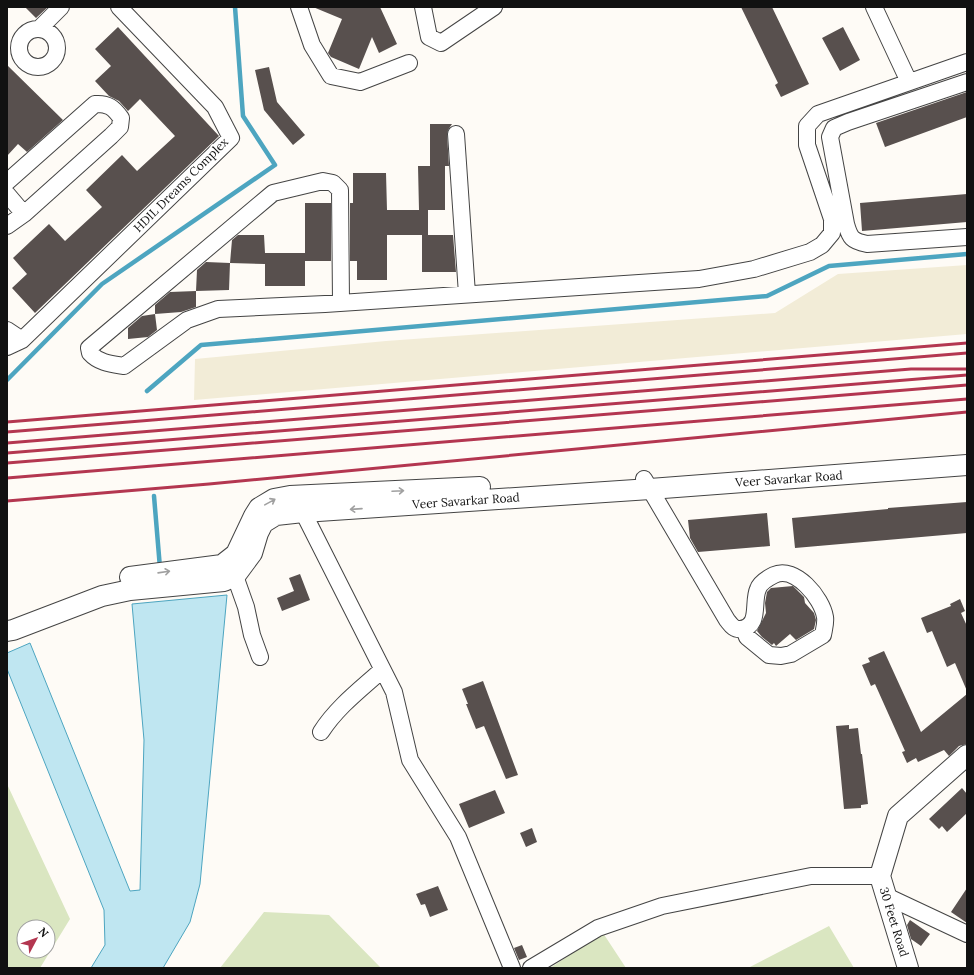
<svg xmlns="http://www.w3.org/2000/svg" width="974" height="975" viewBox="0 0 974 975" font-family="Lora,serif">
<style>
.farmland{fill:#f2ecd7}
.green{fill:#dae6c1;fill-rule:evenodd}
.water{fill:#bfe6f1;stroke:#4da5c0}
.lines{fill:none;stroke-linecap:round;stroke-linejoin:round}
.stream{stroke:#4da5c0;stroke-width:4.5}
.building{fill:#58504e}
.minor-casing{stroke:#444;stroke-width:18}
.tertiary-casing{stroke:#444;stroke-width:22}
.minor{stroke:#fff;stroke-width:16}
.tertiary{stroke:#fff;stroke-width:20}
.rail{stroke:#b33650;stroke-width:3}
.oneway{stroke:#a0a0a0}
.labels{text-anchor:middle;stroke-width:4;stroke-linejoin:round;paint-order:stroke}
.street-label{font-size:12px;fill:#111;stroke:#fff}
</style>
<rect width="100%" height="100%" fill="#fefbf6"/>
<path class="farmland" d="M 967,265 L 967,334 L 194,400 L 195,359 L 386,341 L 775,313 L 838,274 Z"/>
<path class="green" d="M 7,784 L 70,919 L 40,968 L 7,968 ZM 24,927 L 48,927 L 48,951 L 24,951 Z
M 264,912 L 329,915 L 381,968 L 220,968 Z
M 829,926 L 854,968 L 748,968 Z
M 603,933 L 626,968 L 550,968 Z"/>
<path class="water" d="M 227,595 L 200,884 L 190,922 L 163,968 L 91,968 L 105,945 L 104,910 L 7,669 L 7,653 L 30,643 L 130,891 L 140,890 L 144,740 L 132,604 Z"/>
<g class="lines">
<path class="stream" d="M 7,380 L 102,284 L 275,165 L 243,116 L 235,7
M 147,391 L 201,345 L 767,296 L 829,266 L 967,254
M 154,496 L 160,568"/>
</g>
<path class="building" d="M 25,7 L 48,7 L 36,18 Z
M 313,7 L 380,7 L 397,44 L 379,53 L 372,37 L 359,69 L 331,57 L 328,53 L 342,19 Z
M 741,7 L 772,7 L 809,84 L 781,97 L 775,85 L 778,83 Z
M 118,27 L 219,136 L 35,313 L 12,288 L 27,274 L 13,258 L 49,224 L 65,241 L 102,207 L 86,190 L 122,155 L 137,171 L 175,136 L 140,99 L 128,111 L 119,101 L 109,96 L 95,81 L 111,66 L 95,49 Z
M 843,27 L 860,60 L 840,71 L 822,38 Z
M 7,65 L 63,120 L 27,152 L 18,144 L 7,156 Z
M 269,67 L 277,102 L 305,135 L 293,145 L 264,110 L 255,70 Z
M 967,92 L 967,117 L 885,147 L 876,123 Z
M 430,124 L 452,124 L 448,130 L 447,134 L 449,166 L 445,166 L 445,210 L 419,210 L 418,166 L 430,166 Z
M 353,173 L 386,173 L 387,210 L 428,210 L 428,235 L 453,235 L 456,272 L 422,272 L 422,235 L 387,235 L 387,280 L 357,280 L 357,261 L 350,261 L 350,203 L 353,203 Z
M 967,194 L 967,222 L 862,231 L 860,203 Z
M 305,203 L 331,203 L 331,261 L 305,261 Z
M 238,235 L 264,235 L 265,253 L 305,253 L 305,286 L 265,286 L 265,264 L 230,263 L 232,240 Z
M 206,262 L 230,263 L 229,290 L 196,291 L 197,270 Z
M 196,291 L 196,307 L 181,312 L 155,314 L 155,305 L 170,292 Z
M 155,314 L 157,330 L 148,337 L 128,339 L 128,328 L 142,316 Z
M 967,502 L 967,533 L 795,548 L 792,518 L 888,509 L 888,508 Z
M 767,513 L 770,546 L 698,552 L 690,538 L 688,520 Z
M 300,574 L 310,600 L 282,611 L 277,598 L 294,591 L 289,578 Z
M 793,586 L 804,597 L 805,603 L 814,613 L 816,620 L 814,629 L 796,640 L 790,634 L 776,646 L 774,643 L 772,645 L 762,637 L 757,631 L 766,613 L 765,603 L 767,592 L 771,588 Z
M 960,599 L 965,611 L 961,613 L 967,626 L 967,691 L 955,663 L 947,667 L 932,631 L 927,633 L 921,618 L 951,606 L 950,604 Z
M 884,651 L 921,732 L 967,694 L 967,744 L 959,746 L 949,756 L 944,750 L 918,762 L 916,758 L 907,763 L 902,752 L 905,751 L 875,684 L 871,686 L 862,665 L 870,662 L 868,658 Z
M 483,681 L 518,775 L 506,779 L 484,726 L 476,729 L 466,704 L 468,704 L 462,689 Z
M 849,725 L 849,729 L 858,728 L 861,754 L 862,754 L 868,804 L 861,805 L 861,808 L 844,809 L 836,726 Z
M 962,788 L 967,794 L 967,813 L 947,832 L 942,826 L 939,829 L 929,819 Z
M 495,790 L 505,813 L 469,828 L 459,804 Z
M 532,828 L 537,842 L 526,847 L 520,833 Z
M 438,886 L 448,910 L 430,917 L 425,904 L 421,905 L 416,894 Z
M 967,888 L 967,923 L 951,912 Z
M 910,920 L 930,934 L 921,946 L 911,939 L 907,925 Z
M 522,945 L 527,957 L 519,960 L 514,948 Z"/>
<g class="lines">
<g class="minor-casing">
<path id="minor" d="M 299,7 L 312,45 L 331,76 L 360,82 L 409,63
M 423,7 L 429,37 L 441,43 L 494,7
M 874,7 L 909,82
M 39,29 L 61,7
M19 48a19 19 0 1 1 38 0a19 19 0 1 1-38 0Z
M 967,82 L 848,122 L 834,128 L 830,137 L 846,224 C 850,238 852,241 867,244 L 967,237
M 456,134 L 467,294
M 7,182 L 95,104 C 108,103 114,108 121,118 L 120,127 L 111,136 L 24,214 L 7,226
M 7,194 L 24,214
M 341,302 L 340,190 L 333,183 L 323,181 L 273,193 L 89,348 L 90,353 C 99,363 111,364 124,366 L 187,320 L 218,309 L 325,304 L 699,279 L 754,269 L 810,252 L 822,245 L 832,233 L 832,219 L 807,145 L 807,126 L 818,114 L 967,62
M 7,330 L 22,340
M 7,347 L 22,340 L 231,138 L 215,107 L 119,7
M 644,479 L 727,620 C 731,625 734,630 741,629 C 761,626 752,602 758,589 C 760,583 768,578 774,575 C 795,565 822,598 825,617 C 826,623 824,629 823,635 L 791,654 L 781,656 L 769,655 L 747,637 L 744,629
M 303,512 L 394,692 L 410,760 L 458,837 L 512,968
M 235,576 L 246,607 L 252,635 L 260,657
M 321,732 C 337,707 361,689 382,670
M 886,896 L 967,934
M 531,968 L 598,928 L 662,906 L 811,876 L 880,876"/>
</g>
<g class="tertiary-casing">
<path id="tertiary" d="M 130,577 L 222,565 L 236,554 L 254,516 L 259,508 L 274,499 L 290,496 L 480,487
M 7,631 L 13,630 L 102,596 L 130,590 L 224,581 L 235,576 L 252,553 L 258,533 L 263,523 L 276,515 L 303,512 L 650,489 L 967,465
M 908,968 L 880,876 L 898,816 L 967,755"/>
</g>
<use href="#minor" class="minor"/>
<use href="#tertiary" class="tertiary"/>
<path class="rail" d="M 7,422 L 967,343
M 7,432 L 967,353
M 7,443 L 911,369 L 967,369
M 7,453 L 967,375
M 7,463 L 967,385
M 7,478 L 967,399
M 7,501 L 209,484 L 967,412"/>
</g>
<defs><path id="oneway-shaft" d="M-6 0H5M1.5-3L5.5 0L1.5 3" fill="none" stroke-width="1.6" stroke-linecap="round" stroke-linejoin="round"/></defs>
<g class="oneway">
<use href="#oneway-shaft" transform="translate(398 491) rotate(-3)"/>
<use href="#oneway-shaft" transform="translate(270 502) rotate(-29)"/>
<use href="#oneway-shaft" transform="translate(356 509) rotate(176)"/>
<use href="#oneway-shaft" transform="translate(164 572) rotate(-8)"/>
</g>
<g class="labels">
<g class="street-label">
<text transform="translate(181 185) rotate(-45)" y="4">HDIL Dreams Complex</text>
<text transform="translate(789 479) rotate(-4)" y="4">Veer Savarkar Road</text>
<text transform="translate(466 501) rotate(-4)" y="4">Veer Savarkar Road</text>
<text transform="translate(894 922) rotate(73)" y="4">30 Feet Road</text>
</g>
</g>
<rect width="974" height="975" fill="none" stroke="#111111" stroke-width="16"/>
<g transform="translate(36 939) rotate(49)"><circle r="19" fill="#ffffff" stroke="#a0a0a0"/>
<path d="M0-3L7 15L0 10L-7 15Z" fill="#b33650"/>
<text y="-6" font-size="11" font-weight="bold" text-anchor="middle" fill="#111111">N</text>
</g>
</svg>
